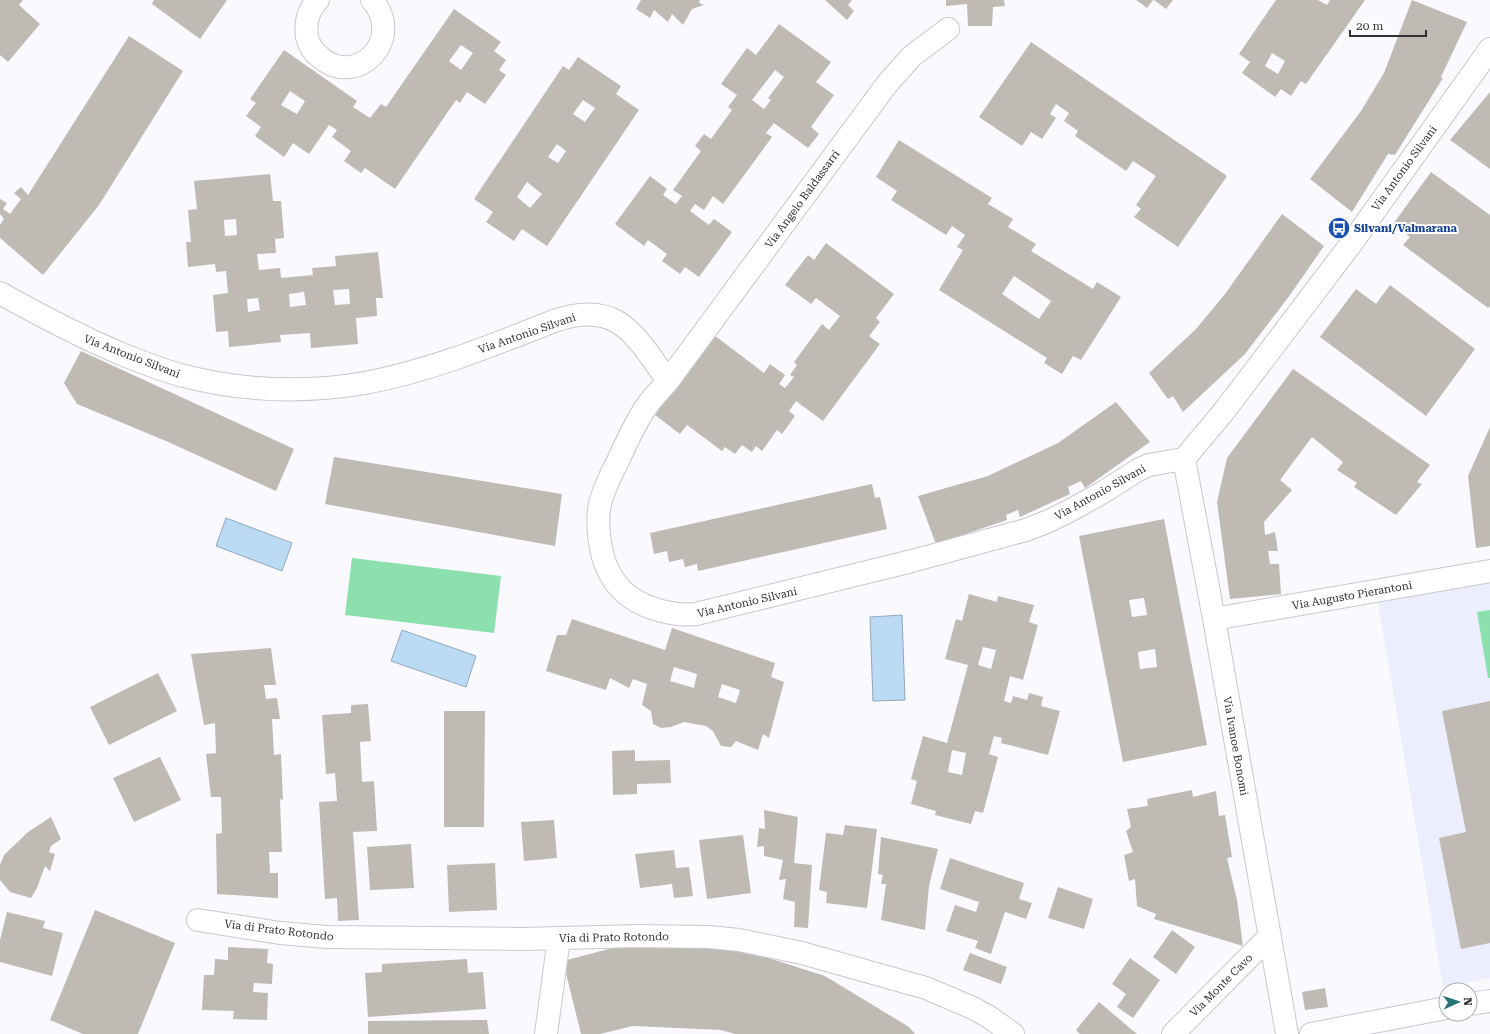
<svg xmlns="http://www.w3.org/2000/svg" width="1490" height="1034" viewBox="0 0 1490 1034" font-family="'Roboto Serif',serif">
<style>
.built{fill:#edeefd}
.green{fill:#8be0ae}
.water{fill:#bbdbf4;stroke:#92a8bb}
.building{fill:#c0bab5;fill-rule:evenodd}
.lines{fill:none;stroke-linecap:round;stroke-linejoin:round}
.minor-casing{stroke:#c7c7ce;stroke-width:24}
.minor{stroke:#fff;stroke-width:22}
.labels{text-anchor:middle;stroke-width:4;stroke-linejoin:round;paint-order:stroke}
.street-label{font-size:11px;fill:#323235;stroke:#fff}
.transit-label{font-size:11px;font-weight:bold;fill:#164399;stroke:#fff;text-anchor:start}
</style>
<rect width="100%" height="100%" fill="#f9f9fe"/>
<path class="built" d="M 1490,582 L 1490,978 L 1443,987 L 1378,603 Z"/>
<path class="green" d="M 352,558 L 501,576 L 494,633 L 345,615 Z
M 1490,610 L 1490,678 L 1488,678 L 1477,612 Z"/>
<path class="water" d="M 226,518 L 292,543 L 282,571 L 216,546 Z
M 902,615 L 905,700 L 873,701 L 870,617 Z
M 402,630 L 476,656 L 466,687 L 391,661 Z"/>
<path class="building" d="M 0,0 L 23,0 L 19,5 L 40,24 L 8,62 L 0,55 Z
M 154,0 L 227,0 L 200,39 L 152,4 Z
M 641,0 L 700,0 L 699,3 L 704,5 L 692,9 L 683,25 L 672,14 L 668,22 L 654,10 L 650,18 L 636,9 Z
M 825,0 L 852,0 L 848,5 L 854,11 L 847,20 Z
M 946,0 L 1004,0 L 1005,6 L 993,7 L 992,26 L 968,26 L 967,4 L 946,6 Z
M 1136,0 L 1153,0 L 1147,8 Z
M 1154,0 L 1173,0 L 1166,9 Z
M 1276,0 L 1318,0 L 1327,5 L 1330,0 L 1365,0 L 1306,84 L 1301,81 L 1291,96 L 1281,89 L 1275,97 L 1242,73 L 1250,62 L 1239,54 ZM 1272,53 L 1285,61 L 1278,74 L 1265,66 Z
M 1412,0 L 1467,22 L 1441,77 L 1443,78 L 1395,155 L 1388,154 L 1352,212 L 1310,179 L 1361,111 L 1384,73 Z
M 454,9 L 501,42 L 494,51 L 506,60 L 499,70 L 506,75 L 485,104 L 467,92 L 460,103 L 456,100 L 395,189 L 365,168 L 361,173 L 344,161 L 351,151 L 332,137 L 337,130 L 329,125 L 309,154 L 293,143 L 284,157 L 255,136 L 261,127 L 246,116 L 256,103 L 250,99 L 284,50 L 357,101 L 353,107 L 370,118 L 381,104 L 386,107 ZM 461,45 L 473,53 L 461,70 L 449,61 ZM 290,91 L 305,101 L 297,114 L 281,105 Z
M 779,24 L 831,62 L 816,82 L 834,95 L 811,127 L 819,134 L 808,148 L 774,123 L 766,133 L 772,137 L 723,204 L 713,196 L 704,210 L 695,204 L 690,211 L 709,225 L 714,219 L 732,232 L 699,277 L 685,267 L 680,274 L 662,261 L 667,254 L 648,240 L 644,246 L 615,224 L 650,176 L 667,189 L 663,195 L 676,204 L 682,196 L 673,190 L 701,151 L 695,146 L 704,134 L 711,139 L 732,110 L 728,107 L 737,95 L 721,84 L 747,48 L 756,55 ZM 775,70 L 784,77 L 768,98 L 771,100 L 764,109 L 752,100 Z
M 129,36 L 183,71 L 99,205 L 43,275 L 0,238 L 0,225 L 4,219 L 0,214 L 0,199 L 7,203 L 3,209 L 10,214 L 21,199 L 14,193 L 21,187 L 28,195 Z
M 1031,42 L 1227,176 L 1178,247 L 1134,217 L 1141,209 L 1136,205 L 1156,176 L 1133,161 L 1126,171 L 1075,136 L 1078,131 L 1064,121 L 1069,113 L 1056,104 L 1050,114 L 1056,118 L 1042,139 L 1031,132 L 1022,146 L 979,117 Z
M 578,57 L 621,86 L 616,94 L 639,110 L 547,246 L 522,229 L 514,241 L 486,222 L 493,212 L 474,199 L 563,66 L 569,70 ZM 583,100 L 595,108 L 585,122 L 573,114 ZM 557,144 L 566,151 L 558,163 L 548,157 ZM 527,182 L 542,194 L 530,208 L 517,197 Z
M 1490,92 L 1490,169 L 1450,140 Z
M 899,140 L 992,198 L 988,204 L 1013,219 L 1008,227 L 1036,244 L 1031,251 L 1093,289 L 1097,282 L 1121,297 L 1081,360 L 1073,356 L 1062,374 L 1044,363 L 1047,358 L 939,290 L 963,250 L 957,247 L 965,235 L 952,226 L 946,235 L 891,200 L 897,191 L 876,177 ZM 1014,276 L 1051,301 L 1039,319 L 1002,294 Z
M 1431,172 L 1490,215 L 1490,306 L 1488,308 L 1403,245 L 1410,237 L 1393,224 Z
M 270,174 L 273,201 L 281,201 L 284,238 L 275,239 L 276,253 L 257,254 L 259,270 L 280,268 L 281,278 L 313,275 L 312,268 L 336,266 L 335,256 L 378,252 L 383,298 L 376,298 L 377,316 L 356,318 L 358,344 L 311,348 L 310,333 L 280,335 L 281,342 L 229,347 L 228,331 L 216,332 L 213,295 L 228,293 L 226,271 L 216,272 L 215,264 L 188,267 L 186,242 L 191,242 L 188,210 L 197,209 L 194,181 ZM 236,219 L 237,235 L 225,236 L 224,220 ZM 349,289 L 350,304 L 335,305 L 333,290 ZM 304,292 L 306,305 L 290,307 L 289,294 ZM 258,298 L 260,310 L 248,312 L 247,299 Z
M 1282,214 L 1324,246 L 1290,295 L 1245,354 L 1183,412 L 1173,396 L 1168,399 L 1149,373 L 1196,329 L 1225,294 Z
M 826,243 L 894,294 L 876,318 L 880,322 L 869,336 L 880,344 L 823,421 L 796,401 L 789,411 L 795,416 L 782,434 L 777,430 L 762,451 L 756,446 L 752,452 L 742,445 L 735,454 L 725,447 L 722,451 L 687,425 L 680,434 L 655,415 L 714,335 L 764,373 L 770,364 L 785,375 L 779,384 L 785,388 L 794,377 L 790,375 L 797,365 L 794,362 L 822,324 L 829,330 L 840,316 L 816,298 L 811,304 L 785,285 L 808,255 L 814,260 Z
M 1390,285 L 1475,349 L 1426,416 L 1320,337 L 1356,289 L 1376,304 Z
M 81,351 L 294,449 L 276,491 L 166,441 L 77,404 L 64,383 Z
M 1293,369 L 1430,465 L 1417,482 L 1422,484 L 1396,515 L 1354,487 L 1357,483 L 1337,470 L 1343,462 L 1312,437 L 1280,480 L 1292,490 L 1264,522 L 1265,535 L 1275,532 L 1278,551 L 1268,551 L 1270,564 L 1279,564 L 1281,594 L 1230,599 L 1217,502 L 1227,458 Z
M 1116,402 L 1150,442 L 1085,488 L 1081,481 L 1068,487 L 1070,494 L 1020,517 L 1018,510 L 1006,515 L 1007,520 L 936,544 L 918,496 L 988,476 L 1058,443 Z
M 1490,427 L 1490,546 L 1476,548 L 1468,476 Z
M 334,457 L 562,494 L 555,546 L 325,504 Z
M 872,484 L 875,498 L 880,497 L 887,529 L 698,571 L 697,564 L 685,567 L 683,559 L 669,562 L 667,551 L 654,554 L 650,533 Z
M 1164,519 L 1207,745 L 1123,762 L 1079,536 ZM 1144,598 L 1147,615 L 1132,617 L 1129,600 ZM 1155,649 L 1157,667 L 1140,669 L 1138,652 Z
M 969,594 L 997,602 L 998,596 L 1034,605 L 1029,622 L 1038,625 L 1023,680 L 1010,676 L 1004,701 L 1011,703 L 1013,696 L 1027,700 L 1029,693 L 1043,697 L 1041,706 L 1060,711 L 1048,755 L 1001,743 L 1002,738 L 994,736 L 989,754 L 998,757 L 983,813 L 975,811 L 971,824 L 935,815 L 936,811 L 911,804 L 917,781 L 911,779 L 923,736 L 947,743 L 968,665 L 945,659 L 956,619 L 962,621 ZM 983,647 L 996,650 L 991,669 L 978,665 ZM 952,750 L 966,753 L 962,775 L 948,772 Z
M 572,619 L 665,650 L 672,628 L 775,663 L 771,677 L 784,682 L 769,738 L 763,734 L 758,750 L 736,741 L 731,747 L 721,746 L 713,731 L 706,726 L 684,722 L 671,727 L 661,728 L 653,724 L 651,711 L 642,705 L 647,684 L 633,679 L 629,688 L 610,678 L 606,690 L 546,671 L 557,635 L 566,635 ZM 674,667 L 697,674 L 694,688 L 670,681 ZM 722,684 L 740,690 L 736,703 L 718,697 Z
M 271,648 L 276,685 L 264,685 L 266,699 L 277,698 L 280,719 L 272,719 L 274,755 L 281,754 L 283,800 L 280,799 L 282,852 L 269,852 L 270,873 L 278,873 L 278,898 L 217,894 L 216,834 L 222,833 L 221,797 L 211,797 L 206,754 L 216,753 L 215,723 L 204,725 L 191,654 Z
M 158,673 L 177,711 L 109,745 L 90,707 Z
M 1490,701 L 1490,943 L 1461,949 L 1439,838 L 1466,832 L 1442,711 Z
M 368,704 L 371,741 L 360,742 L 362,782 L 374,781 L 377,831 L 353,832 L 359,920 L 338,921 L 337,898 L 325,899 L 319,802 L 337,801 L 335,773 L 326,774 L 322,715 L 351,713 L 351,705 Z
M 444,711 L 485,711 L 484,827 L 444,827 Z
M 635,750 L 635,761 L 670,760 L 671,783 L 637,784 L 637,794 L 613,795 L 612,751 Z
M 160,757 L 181,800 L 134,822 L 113,778 Z
M 1192,790 L 1193,797 L 1216,791 L 1219,816 L 1225,815 L 1232,857 L 1227,858 L 1237,900 L 1243,946 L 1154,919 L 1156,914 L 1137,906 L 1135,879 L 1129,881 L 1124,855 L 1133,852 L 1126,831 L 1131,827 L 1127,809 L 1148,806 L 1147,799 Z
M 764,810 L 798,817 L 794,863 L 812,865 L 808,928 L 794,927 L 795,902 L 783,899 L 786,879 L 779,880 L 783,860 L 764,856 L 764,846 L 757,847 L 759,828 L 765,829 Z
M 51,817 L 61,839 L 51,846 L 49,852 L 55,854 L 50,871 L 45,866 L 37,888 L 31,898 L 10,892 L 0,880 L 0,865 L 4,855 L 28,832 Z
M 554,820 L 557,858 L 524,861 L 521,822 Z
M 845,825 L 877,829 L 867,908 L 826,903 L 827,892 L 819,890 L 826,833 L 843,835 Z
M 743,835 L 751,893 L 707,899 L 699,840 Z
M 881,837 L 938,849 L 929,886 L 925,930 L 881,920 L 886,884 L 881,884 L 883,875 L 878,874 Z
M 411,844 L 414,888 L 370,890 L 367,847 Z
M 674,850 L 676,868 L 689,867 L 693,896 L 674,898 L 672,884 L 640,888 L 635,854 Z
M 950,858 L 1024,883 L 1019,899 L 1032,903 L 1026,919 L 1005,912 L 991,954 L 975,948 L 978,941 L 946,931 L 955,905 L 976,912 L 979,902 L 940,889 Z
M 495,863 L 497,910 L 449,912 L 447,865 Z
M 1058,887 L 1093,899 L 1084,929 L 1048,918 Z
M 95,910 L 175,943 L 138,1034 L 83,1034 L 50,1020 Z
M 7,912 L 45,921 L 43,928 L 63,933 L 52,976 L 0,962 L 0,940 Z
M 1172,930 L 1195,947 L 1176,974 L 1153,957 Z
M 624,945 L 730,947 L 778,961 L 825,976 L 909,1027 L 915,1034 L 735,1034 L 721,1030 L 633,1026 L 600,1034 L 581,1034 L 563,961 Z
M 228,947 L 268,949 L 267,963 L 273,964 L 272,984 L 254,983 L 253,992 L 268,993 L 267,1020 L 233,1019 L 234,1011 L 202,1010 L 204,975 L 214,975 L 215,959 L 228,960 Z
M 970,953 L 1007,967 L 1001,984 L 963,970 Z
M 1130,958 L 1160,980 L 1133,1018 L 1117,1007 L 1126,994 L 1112,984 Z
M 467,959 L 468,973 L 483,972 L 486,1009 L 368,1017 L 365,973 L 382,972 L 382,964 Z
M 1325,988 L 1328,1007 L 1305,1010 L 1302,992 Z
M 1099,1002 L 1137,1034 L 1080,1034 L 1076,1030 Z
M 487,1020 L 489,1034 L 368,1034 L 368,1021 Z"/>
<g class="lines">
<g class="minor-casing">
<path id="minor" d="M 318,0 C 308,10 305,23 307,37 C 309,45 313,52 320,57 C 356,89 406,40 372,0
M 0,293 C 41,316 81,337 124,355 C 144,363 164,371 184,376 C 243,391 306,393 365,383 C 430,371 493,345 554,321 C 618,299 635,335 668,381 C 661,389 652,398 646,407 C 635,423 626,443 618,461 C 610,476 602,492 599,509 C 597,526 599,541 603,557 C 608,573 616,587 630,597 C 649,610 674,616 696,614 L 912,561 L 1026,530 L 1049,521 L 1073,509 L 1105,491 L 1138,470 L 1149,465 L 1184,459 L 1225,410 L 1351,244 L 1490,49
M 668,381 L 887,84 L 912,56 L 948,29
M 1184,459 L 1214,619 L 1287,1034
M 1214,619 L 1490,571
M 198,920 L 280,933 L 327,937 L 524,939 L 637,936 L 709,937 L 739,940 L 802,953 L 926,988 L 973,1008 L 989,1017 L 1013,1034
M 1470,1004 L 1490,1001
M 546,1034 L 559,938
M 1173,1034 L 1269,937
M 1311,1034 L 1446,1008"/>
</g>
<use href="#minor" class="minor"/>
</g>
<defs>
<g id="bus-disc" transform="scale(1.15)"><circle r="9.5" fill="#1a4fb4" stroke="#fff"/><path d="M-5-6H5V4H4V6H2V4H-2V6H-4V4H-5ZM-3.5-4V0h7V-4ZM-3.5 1.2v1.5H-2V1.2ZM2 1.2v1.5H3.5V1.2Z" fill="#fff"/></g>
</defs>
<g fill-rule="evenodd">
<use href="#bus-disc" x="1339" y="228"/>
</g>
<g class="labels">
<g class="street-label">
<text transform="translate(1404 168) rotate(-54)" y="4">Via Antonio Silvani</text>
<text transform="translate(802 199) rotate(-54)" y="4">Via Angelo Baldassarri</text>
<text transform="translate(527 333) rotate(-19)" y="4">Via Antonio Silvani</text>
<text transform="translate(132 356) rotate(21)" y="4">Via Antonio Silvani</text>
<text transform="translate(1100 492) rotate(-29)" y="4">Via Antonio Silvani</text>
<text transform="translate(1352 595) rotate(-10)" y="4">Via Augusto Pierantoni</text>
<text transform="translate(747 602) rotate(-13)" y="4">Via Antonio Silvani</text>
<text transform="translate(1236 746) rotate(80)" y="4">Via Ivanoe Bonomi</text>
<text transform="translate(279 930) rotate(7)" y="4">Via di Prato Rotondo</text>
<text transform="translate(614 937) rotate(-1)" y="4">Via di Prato Rotondo</text>
<text transform="translate(1221 985) rotate(-45)" y="4">Via Monte Cavo</text>
</g>
<g class="transit-label">
<text x="1354" y="232">Silvani/Valmarana</text>
</g>
</g>
<g transform="translate(1458 1002) rotate(87)"><circle r="19" fill="#ffffff" stroke="#adadae"/>
<path d="M0-3L7 15L0 10L-7 15Z" fill="#297379"/>
<text y="-6" font-size="11" font-weight="bold" text-anchor="middle" fill="#323235">N</text>
</g>
<path d="M1350 30v6h76v-6" fill="none" stroke="#323235" stroke-width="2"/>
<text x="1356" y="30" font-size="12" fill="#323235" stroke="#ffffff" stroke-width="3" paint-order="stroke">20 m</text>
</svg>
